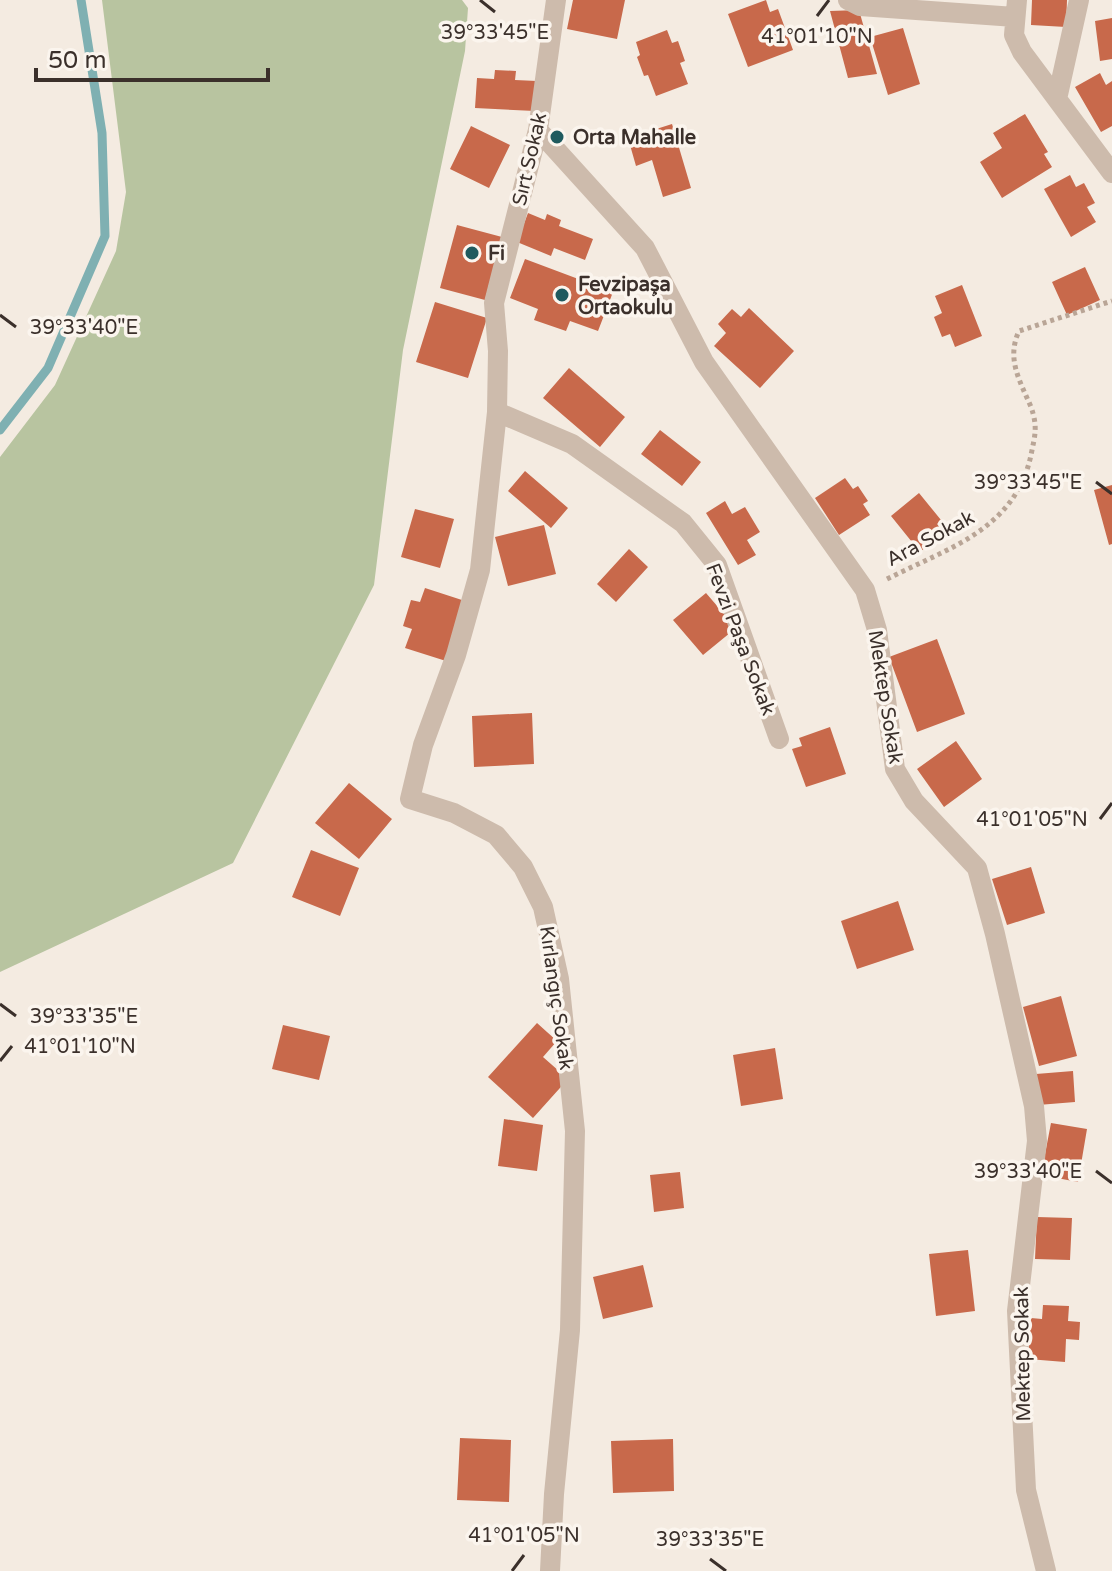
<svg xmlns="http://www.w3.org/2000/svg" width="1112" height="1571" viewBox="0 0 1112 1571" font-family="'Varela Round',sans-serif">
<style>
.green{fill:#b8c4a0}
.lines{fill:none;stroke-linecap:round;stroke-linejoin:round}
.stream{stroke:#7fb0b2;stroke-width:9}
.building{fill:#c8694b}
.path{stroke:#b9a596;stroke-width:5;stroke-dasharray:4 4;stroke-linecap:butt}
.minor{stroke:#cdbbac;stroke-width:20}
.ticks{fill:none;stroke:#3b302b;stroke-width:3}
.poi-dot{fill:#1f5a5e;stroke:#fbf5ee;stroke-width:3}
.labels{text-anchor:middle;stroke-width:7;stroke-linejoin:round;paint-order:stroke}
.poi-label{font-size:20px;font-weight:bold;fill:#3b302b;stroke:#fbf5ee;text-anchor:start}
.street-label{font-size:20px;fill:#3b302b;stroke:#fbf5ee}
.ticks-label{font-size:20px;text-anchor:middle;fill:#3b302b;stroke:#fbf5ee;stroke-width:7;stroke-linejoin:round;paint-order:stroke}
</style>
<rect width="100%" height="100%" fill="#f4ebe1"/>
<path class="green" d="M 102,0 L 462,0 L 468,8 L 465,51 L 403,350 L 374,585 L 233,863 L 0,972 L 0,457 L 55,385 L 116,251 L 126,192 Z"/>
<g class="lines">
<path class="stream" d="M 0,430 L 48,368 L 105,236 L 102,133 L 81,0"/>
</g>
<path class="building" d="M 573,0 L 625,0 L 617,39 L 567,29 Z
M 766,0 L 770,12 L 778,9 L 793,50 L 748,67 L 728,14 Z
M 1032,0 L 1067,0 L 1066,27 L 1031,25 Z
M 859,10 L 877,74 L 848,78 L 830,11 Z
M 1112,18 L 1112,59 L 1100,61 L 1095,21 Z
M 903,28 L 920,84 L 888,95 L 870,37 Z
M 667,30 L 672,43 L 678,41 L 685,61 L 680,63 L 688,84 L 656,96 L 648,75 L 644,76 L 637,57 L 640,55 L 636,42 Z
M 495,70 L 516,71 L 515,80 L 537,81 L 535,111 L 475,108 L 477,78 L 494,79 Z
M 1100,73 L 1106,85 L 1112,81 L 1112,126 L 1101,132 L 1075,87 Z
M 1025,114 L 1048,152 L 1044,154 L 1052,167 L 1002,198 L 980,162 L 1002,148 L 993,133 Z
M 672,124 L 691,188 L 663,197 L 652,160 L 636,166 L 628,138 Z
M 471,126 L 510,145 L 489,188 L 450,169 Z
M 1070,175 L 1076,187 L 1084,183 L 1095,203 L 1087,207 L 1096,222 L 1071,237 L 1044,189 Z
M 528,213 L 545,220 L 547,214 L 561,220 L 559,226 L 593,239 L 585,260 L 554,248 L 551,256 L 517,242 Z
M 457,225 L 502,237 L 485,300 L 440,288 Z
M 525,259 L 613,292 L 598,331 L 570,321 L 566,331 L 534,320 L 538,309 L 510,298 Z
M 1085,267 L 1100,300 L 1067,315 L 1052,282 Z
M 962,285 L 982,336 L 955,347 L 950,334 L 942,337 L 934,317 L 942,313 L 935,296 Z
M 435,302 L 487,318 L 468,378 L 416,362 Z
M 749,308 L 794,351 L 760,388 L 714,346 L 726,333 L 718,324 L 732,309 L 741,317 Z
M 569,368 L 625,417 L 600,447 L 543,398 Z
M 660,430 L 701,462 L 682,486 L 641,454 Z
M 525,471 L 568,508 L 551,528 L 508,491 Z
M 845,478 L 853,489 L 858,486 L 868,501 L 863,504 L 870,515 L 839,535 L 815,498 Z
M 1112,485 L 1112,544 L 1109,545 L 1094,490 Z
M 919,493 L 941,520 L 937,524 L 944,532 L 920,552 L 891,516 Z
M 725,501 L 732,514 L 745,507 L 760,532 L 747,540 L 756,555 L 738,565 L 706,513 Z
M 415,509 L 454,519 L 440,568 L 401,557 Z
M 544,525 L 556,574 L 508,586 L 495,537 Z
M 629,549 L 648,567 L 616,602 L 597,584 Z
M 425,588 L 465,601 L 446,661 L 405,648 L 412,629 L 403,626 L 411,600 L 420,602 Z
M 706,593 L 736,628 L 703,655 L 673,620 Z
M 937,639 L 965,714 L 917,732 L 889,657 Z
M 532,713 L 534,764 L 474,767 L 472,716 Z
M 830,727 L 846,774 L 806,787 L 792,749 L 802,746 L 799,738 Z
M 956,741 L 982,779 L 944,807 L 917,769 Z
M 349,783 L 392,819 L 359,859 L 315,823 Z
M 311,850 L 359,868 L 340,916 L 292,897 Z
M 1031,867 L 1045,913 L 1007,925 L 992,879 Z
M 898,901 L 914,950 L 857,969 L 841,921 Z
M 1061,996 L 1077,1056 L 1039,1066 L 1023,1007 Z
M 537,1023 L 557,1041 L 543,1057 L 568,1079 L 533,1118 L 488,1077 Z
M 283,1025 L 330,1036 L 319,1080 L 272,1069 Z
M 775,1048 L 783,1099 L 741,1106 L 733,1055 Z
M 1073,1071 L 1075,1102 L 1038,1105 L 1036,1074 Z
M 504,1119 L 543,1125 L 537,1171 L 498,1166 Z
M 1051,1123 L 1087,1129 L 1078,1182 L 1041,1175 Z
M 680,1172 L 684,1208 L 654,1212 L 650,1175 Z
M 1037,1217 L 1072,1218 L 1070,1260 L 1035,1259 Z
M 968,1250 L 975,1311 L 936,1316 L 929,1254 Z
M 643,1265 L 653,1307 L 603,1319 L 593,1277 Z
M 1043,1305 L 1069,1306 L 1068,1321 L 1080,1322 L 1079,1340 L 1066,1339 L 1065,1362 L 1028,1359 L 1031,1318 L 1042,1319 Z
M 460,1438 L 511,1440 L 509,1502 L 457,1500 Z
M 673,1439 L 674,1491 L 613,1493 L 611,1441 Z"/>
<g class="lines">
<path class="path" d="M 887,579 C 948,548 1015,530 1031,455 C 1035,435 1038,427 1031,407 C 1020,381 1006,359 1019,331 L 1112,301"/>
<path class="minor" d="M 848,0 L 860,6 L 1015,17
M 1017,0 L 1014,35 L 1022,52 L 1112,173
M 1057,99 L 1079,0
M 538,130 L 645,248 L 704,362 L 865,590 L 877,630 L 895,769 L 914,801 L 977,868 L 995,934 L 1034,1106 L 1037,1141 L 1017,1311 L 1026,1490 L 1046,1571
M 497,412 L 572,444 L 683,523 L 717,565 L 779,739
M 550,1571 L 554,1494 L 570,1330 L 575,1131 L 559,979 L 543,907 L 523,867 L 496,835 L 454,813 L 410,799 L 423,745 L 456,655 L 480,570 L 497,412 L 498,351 L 494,303 L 538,130 L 556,0"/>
</g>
<path class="ticks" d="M 480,0 L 495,12M 817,16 L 829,0M 0,315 L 16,327M 1096,482 L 1112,494M 1100,819 L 1112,803M 0,1004 L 16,1016M 0,1061 L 12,1046M 1096,1171 L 1112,1183M 710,1559 L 726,1571M 512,1571 L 524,1555"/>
<g class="poi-dot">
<circle cx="557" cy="137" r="8"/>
<circle cx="472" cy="253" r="8"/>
<circle cx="562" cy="295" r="8"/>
</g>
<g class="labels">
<g class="poi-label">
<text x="573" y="144">Orta Mahalle</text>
<text x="488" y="260">Fi</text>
<text x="578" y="291">Fevzipaşa<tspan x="578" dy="23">Ortaokulu</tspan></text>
</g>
<g class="street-label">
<text transform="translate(529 159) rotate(-77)" y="7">Sırt Sokak</text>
<text transform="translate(930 538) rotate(-28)" y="7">Ara Sokak</text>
<text transform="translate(741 639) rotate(69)" y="7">Fevzi Paşa Sokak</text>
<text transform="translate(886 697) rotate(81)" y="7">Mektep Sokak</text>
<text transform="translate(557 998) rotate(82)" y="7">Kırlangıç Sokak</text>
<text transform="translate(1022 1354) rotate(-91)" y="7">Mektep Sokak</text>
</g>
</g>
<g class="ticks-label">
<text x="495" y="39">39°33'45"E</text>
<text x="817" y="43">41°01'10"N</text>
<text x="84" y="334">39°33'40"E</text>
<text x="1028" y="489">39°33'45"E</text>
<text x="1032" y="826">41°01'05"N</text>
<text x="84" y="1023">39°33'35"E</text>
<text x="80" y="1053">41°01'10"N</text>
<text x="1028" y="1178">39°33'40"E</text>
<text x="524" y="1542">41°01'05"N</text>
<text x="710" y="1546">39°33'35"E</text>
</g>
<path d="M36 68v12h232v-12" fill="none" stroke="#3b302b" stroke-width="4"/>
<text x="48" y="68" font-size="24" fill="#3b302b" stroke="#fbf5ee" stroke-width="6" paint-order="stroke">50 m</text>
</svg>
